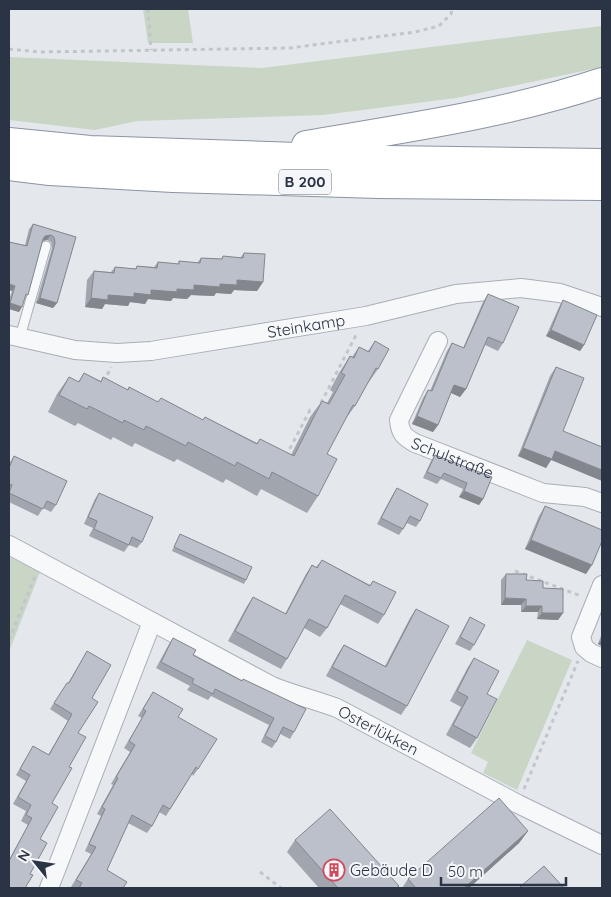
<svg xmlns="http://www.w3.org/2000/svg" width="611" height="897" viewBox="0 0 611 897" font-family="Quicksand,sans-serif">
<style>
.green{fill:#c9d6c5}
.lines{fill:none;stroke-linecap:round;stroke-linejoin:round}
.service-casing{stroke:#a9aeb7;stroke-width:11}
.minor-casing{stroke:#a9aeb7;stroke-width:20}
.trunk-casing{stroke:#8b94a3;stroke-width:30}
.path{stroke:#c2c5cb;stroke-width:3;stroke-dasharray:4 4;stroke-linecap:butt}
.service{stroke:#f7f8fa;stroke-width:9}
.minor{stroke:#f7f8fa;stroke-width:18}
.trunk{stroke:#fff;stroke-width:28}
.wall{fill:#a1a5ae}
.shaded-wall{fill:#83868d}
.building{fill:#bbc0ca;stroke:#83868d}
.labels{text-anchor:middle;stroke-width:4;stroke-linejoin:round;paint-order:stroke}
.shield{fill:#f4f6f9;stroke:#676e7b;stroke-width:1}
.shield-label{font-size:15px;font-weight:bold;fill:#2b3445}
.street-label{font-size:16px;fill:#2b3445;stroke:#f4f6f9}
.poi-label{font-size:16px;fill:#2b3445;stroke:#f4f6f9;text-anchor:start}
</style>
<rect width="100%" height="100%" fill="#e4e7ec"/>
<path class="green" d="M 143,9 L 188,9 L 193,43 L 148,43 Z
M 602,26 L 602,67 L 456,98 L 323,115 L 137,121 L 95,130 L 9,120 L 9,57 L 262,68 Z
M 9,557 L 40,572 L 9,652 Z
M 527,640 L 572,660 L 517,790 L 483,773 L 488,762 L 471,753 Z"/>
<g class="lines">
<g class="service-casing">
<path id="service" d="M 20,337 L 46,246"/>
</g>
<g class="minor-casing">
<g id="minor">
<path id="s1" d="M 9,335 L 75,350 L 117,353 L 151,351 L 366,316 L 456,294 L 521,288 L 560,293 L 602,307"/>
<path id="s2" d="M 438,341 L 399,420 C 400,433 404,437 415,443 L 543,493 L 585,497 L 602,503"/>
<path id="s3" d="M 9,545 L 272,686 C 294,695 316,700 337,708 L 518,804 L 602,845"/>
<path d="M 602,585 L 581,637 L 584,647 L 591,653 L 602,658"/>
<path d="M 49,888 L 152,622"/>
</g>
</g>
<g class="trunk-casing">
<path id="trunk" d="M 9,142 L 90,150 L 385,160 L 602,163
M 306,145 C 406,128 506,114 602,82
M 9,166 L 50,171 L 173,178 L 379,184 L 602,186"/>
</g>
<path class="path" d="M 148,9 L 151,50
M 9,49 L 40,52 L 290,48 L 415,32 L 439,26 L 451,14 L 452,9
M 104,382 L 111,367
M 321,403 L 356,335
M 286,456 L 310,410 L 316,413
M 515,571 L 581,596
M 9,640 L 35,576
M 524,789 L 578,661
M 260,872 L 281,888"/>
<use href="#service" class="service"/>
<use href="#minor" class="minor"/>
<use href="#trunk" class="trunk"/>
</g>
<path class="wall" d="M 33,224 L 76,237 L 57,303 L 53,308 L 36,303 L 52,248 L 51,242 L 47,240 L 43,241 L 24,299 L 19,312 L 9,309 L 9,300 L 12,291 L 9,290 L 9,242 L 25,245 L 29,229 Z
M 244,253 L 263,282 L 257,291 L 234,290 L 231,294 L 216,293 L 214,296 L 191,295 L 187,299 L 173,298 L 171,301 L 148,299 L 145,304 L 130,302 L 128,306 L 105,304 L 102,309 L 85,307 L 87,280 L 94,271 L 111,272 L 115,267 L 135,269 L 137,266 L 154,267 L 158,262 L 178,264 L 179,261 L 197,263 L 201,258 L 221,259 L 223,256 L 240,258 Z
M 488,294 L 503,343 L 498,351 L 485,345 L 466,389 L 460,397 L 451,393 L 438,425 L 433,432 L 412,424 L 423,398 L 428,390 L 430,391 L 447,351 L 452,343 L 463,348 L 483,302 Z
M 563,300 L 584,345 L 580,351 L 546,336 L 559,307 Z
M 375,341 L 378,369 L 366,386 L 355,406 L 344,421 L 327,454 L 318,496 L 307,513 L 261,489 L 257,496 L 226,479 L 223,483 L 177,459 L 174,462 L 135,443 L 132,447 L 113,437 L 111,440 L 78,423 L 75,426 L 48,412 L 57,394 L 69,377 L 78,382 L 84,373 L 101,381 L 103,377 L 127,390 L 129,387 L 158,402 L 161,398 L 203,420 L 205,417 L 257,443 L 260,439 L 291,455 L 310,417 L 322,401 L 327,403 L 333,392 L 330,390 L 339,373 L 350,356 L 352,357 L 359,347 L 368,351 Z
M 556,367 L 551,460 L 546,468 L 518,456 L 550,376 Z
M 435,455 L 492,477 L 483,499 L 479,505 L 459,497 L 463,489 L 441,479 L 437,484 L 423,478 L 431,461 Z
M 14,456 L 56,505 L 51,512 L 43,508 L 38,516 L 9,502 L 9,464 Z
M 397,488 L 420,521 L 416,527 L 407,523 L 399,535 L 377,524 L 393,494 Z
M 99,493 L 142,542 L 137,548 L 129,545 L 124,552 L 89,536 L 93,528 L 84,524 L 95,499 Z
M 545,506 L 586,574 L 525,549 L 539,516 Z
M 180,534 L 246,580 L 244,584 L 172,551 Z
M 322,560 L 370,585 L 373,581 L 384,615 L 378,624 L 340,604 L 327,628 L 320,637 L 304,628 L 287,659 L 281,669 L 228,641 L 247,606 L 253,597 L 285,614 L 306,574 L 312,565 L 316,567 Z
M 506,574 L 526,580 L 543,588 L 563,613 L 558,620 L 537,619 L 538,612 L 521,612 L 521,605 L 501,605 L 501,580 Z
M 416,609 L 407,706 L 401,715 L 326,676 L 338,654 L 344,645 L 385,666 L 410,618 Z
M 470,617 L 474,645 L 470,651 L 455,644 L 466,624 Z
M 602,633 L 602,646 L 598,644 Z
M 173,638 L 193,655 L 294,732 L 290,739 L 280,734 L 276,742 L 272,748 L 261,742 L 269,725 L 211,696 L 208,700 L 187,690 L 190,686 L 156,668 L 169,644 Z
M 87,651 L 92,698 L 78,733 L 69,767 L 52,803 L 9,888 L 9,860 L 28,825 L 21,821 L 26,811 L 13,804 L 26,781 L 16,775 L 33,746 L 48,755 L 68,721 L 50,709 L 67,683 L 68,683 Z
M 474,658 L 487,694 L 477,738 L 470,748 L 446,735 L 461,707 L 450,701 L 468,667 Z
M 153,692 L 178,717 L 198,769 L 193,776 L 192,774 L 166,816 L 159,812 L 152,826 L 147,833 L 128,823 L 107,870 L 123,888 L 74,888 L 71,887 L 91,854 L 85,851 L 101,816 L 97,814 L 113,785 L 111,784 L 130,752 L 124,748 L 142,718 L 138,716 Z
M 528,831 L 519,843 L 469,888 L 402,888 L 408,879 Z
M 295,840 L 399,886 L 397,888 L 319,888 L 287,852 Z"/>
<path class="shaded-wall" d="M 51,235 L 47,240 L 42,241 L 45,236 Z
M 237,280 L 263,282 L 257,291 L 234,290 L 231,294 L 216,293 L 214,296 L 191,295 L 187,299 L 173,298 L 171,301 L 148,299 L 145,304 L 130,302 L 128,306 L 105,304 L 102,309 L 85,307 L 91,298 L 108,295 L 134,293 L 151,290 L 177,289 L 194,285 L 220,284 Z
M 9,284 L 15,286 L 12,291 L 9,290 Z
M 40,298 L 57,303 L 53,308 L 36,303 Z
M 10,303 L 22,307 L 19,312 L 9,309 L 9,305 Z
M 551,330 L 584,345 L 580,351 L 546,336 Z
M 454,385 L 466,389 L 460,397 L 449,392 Z
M 417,416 L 438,425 L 433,432 L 412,424 Z
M 523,448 L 555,451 L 602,470 L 602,481 L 551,460 L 546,468 L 518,456 Z
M 464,491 L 483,499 L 479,505 L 459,497 Z
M 531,540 L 592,565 L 586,574 L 525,549 Z
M 505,598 L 526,599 L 521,605 L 501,605 Z
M 526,606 L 542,606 L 538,612 L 521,612 Z
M 542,613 L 563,613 L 558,620 L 537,619 Z
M 602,639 L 602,646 L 598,644 Z
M 528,831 L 519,843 L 469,888 L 464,888 Z"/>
<path class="building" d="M 33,224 L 76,237 L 57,303 L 40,298 L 55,243 L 54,237 L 51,235 L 45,236 L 43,239 L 28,295 L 26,294 L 22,307 L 10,303 L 15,286 L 9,284 L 9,242 L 27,246 Z
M 244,253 L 265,254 L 263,282 L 237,280 L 237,285 L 220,284 L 220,287 L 194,285 L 194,290 L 177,289 L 177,292 L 151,290 L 151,295 L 134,293 L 134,297 L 108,295 L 108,300 L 91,298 L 94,271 L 114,273 L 115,267 L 136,269 L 137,266 L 157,268 L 158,262 L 179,264 L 179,261 L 200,263 L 201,258 L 222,259 L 223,256 L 243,258 Z
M 488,294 L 519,307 L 503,343 L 488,337 L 466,389 L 454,385 L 438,425 L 417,416 L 428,390 L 432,391 L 452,343 L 464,348 Z
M 563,300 L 597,315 L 584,345 L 551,330 Z
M 375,341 L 389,349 L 378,369 L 376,368 L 355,406 L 353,405 L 327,454 L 337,459 L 318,496 L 272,472 L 269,479 L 237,462 L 235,466 L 188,442 L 186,446 L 146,426 L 144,430 L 124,420 L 123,423 L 89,406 L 87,409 L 59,395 L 69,377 L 79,382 L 84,373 L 101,382 L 103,377 L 128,390 L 129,387 L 158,402 L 161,398 L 203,420 L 205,417 L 257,444 L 260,439 L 294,456 L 322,401 L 329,404 L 345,375 L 341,373 L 350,356 L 354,358 L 359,347 L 369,352 Z
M 556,367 L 584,378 L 563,431 L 602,447 L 602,470 L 555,451 L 552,459 L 523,448 Z
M 435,455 L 492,477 L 483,499 L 464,491 L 467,483 L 444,473 L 441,478 L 427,472 Z
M 14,456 L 67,481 L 56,505 L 47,501 L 43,509 L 9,493 L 12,485 L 9,484 L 9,468 Z
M 397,488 L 428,504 L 420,521 L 410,516 L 403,529 L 381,518 Z
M 99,493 L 153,517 L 142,542 L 132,537 L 129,545 L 94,529 L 97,521 L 88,517 Z
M 545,506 L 602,530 L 602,541 L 592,565 L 531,540 Z
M 180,534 L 252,567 L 246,580 L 174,547 Z
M 322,560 L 370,586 L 373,581 L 396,592 L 384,615 L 345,595 L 327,628 L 309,619 L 287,659 L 235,631 L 253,597 L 286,614 L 312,565 L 317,568 Z
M 506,574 L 527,574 L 526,580 L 543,581 L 543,588 L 563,589 L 563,613 L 542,613 L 542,606 L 526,606 L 526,599 L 505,598 Z
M 416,609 L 449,626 L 407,706 L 332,667 L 344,645 L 386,667 Z
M 470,617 L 485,625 L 474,645 L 460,637 Z
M 173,638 L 196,650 L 193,655 L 242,681 L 243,679 L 306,709 L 294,732 L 283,727 L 276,742 L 265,736 L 274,718 L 215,689 L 213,694 L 192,683 L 194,679 L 161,662 Z
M 87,651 L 111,665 L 92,698 L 98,702 L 78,733 L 86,737 L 69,767 L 72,768 L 52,803 L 58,807 L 40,839 L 47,843 L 30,874 L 33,875 L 25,888 L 9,888 L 9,861 L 32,818 L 26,815 L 31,805 L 18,797 L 30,775 L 20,769 L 33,746 L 49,755 L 72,714 L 54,703 L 67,683 L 69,683 Z
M 474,658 L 499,671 L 487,694 L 497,699 L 477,738 L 453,725 L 468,697 L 457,691 Z
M 153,692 L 183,709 L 178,717 L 217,739 L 198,769 L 196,767 L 170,809 L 163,805 L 152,826 L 132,815 L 107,870 L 127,882 L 123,888 L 79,888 L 82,883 L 76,880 L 96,847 L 89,844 L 105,809 L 102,807 L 118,778 L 116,777 L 135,745 L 129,741 L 146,711 L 143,709 Z
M 499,798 L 528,831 L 464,888 L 416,888 L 408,879 Z
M 330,809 L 399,886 L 396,888 L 338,888 L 295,840 Z
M 544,866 L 564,888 L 519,888 Z"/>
<defs>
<g id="building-ring" transform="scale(1.125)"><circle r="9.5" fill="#f4f6f9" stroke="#d1495b" stroke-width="1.5"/><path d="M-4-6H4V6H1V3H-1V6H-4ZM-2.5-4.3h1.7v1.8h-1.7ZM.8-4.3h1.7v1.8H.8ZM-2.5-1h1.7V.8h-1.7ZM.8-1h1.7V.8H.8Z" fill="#d1495b"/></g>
</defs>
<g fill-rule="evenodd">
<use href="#building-ring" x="334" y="870"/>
</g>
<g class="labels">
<rect class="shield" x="279" y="169.5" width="52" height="25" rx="4"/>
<g class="shield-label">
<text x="305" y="187">B 200</text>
</g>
<g class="street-label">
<text dy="6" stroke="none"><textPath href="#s1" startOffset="301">Steinkamp</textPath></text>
<text dy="6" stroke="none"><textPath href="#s2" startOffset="158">Schulstraße</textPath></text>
<text dy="6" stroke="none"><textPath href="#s3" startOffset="414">Osterlükken</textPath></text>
</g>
<g class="poi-label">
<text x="350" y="876">Gebäude D</text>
</g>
</g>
<rect width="611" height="897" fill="none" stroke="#2b3445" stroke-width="20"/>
<g transform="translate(35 862) rotate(300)" stroke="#f4f6f9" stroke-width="4" paint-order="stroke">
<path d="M0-4L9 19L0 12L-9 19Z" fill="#2b3445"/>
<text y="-8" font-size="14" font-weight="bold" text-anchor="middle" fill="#2b3445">N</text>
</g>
<path d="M441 877v8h125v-8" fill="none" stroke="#2b3445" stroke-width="2.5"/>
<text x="448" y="877" font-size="15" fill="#2b3445" stroke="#f4f6f9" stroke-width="4" paint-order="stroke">50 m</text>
</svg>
